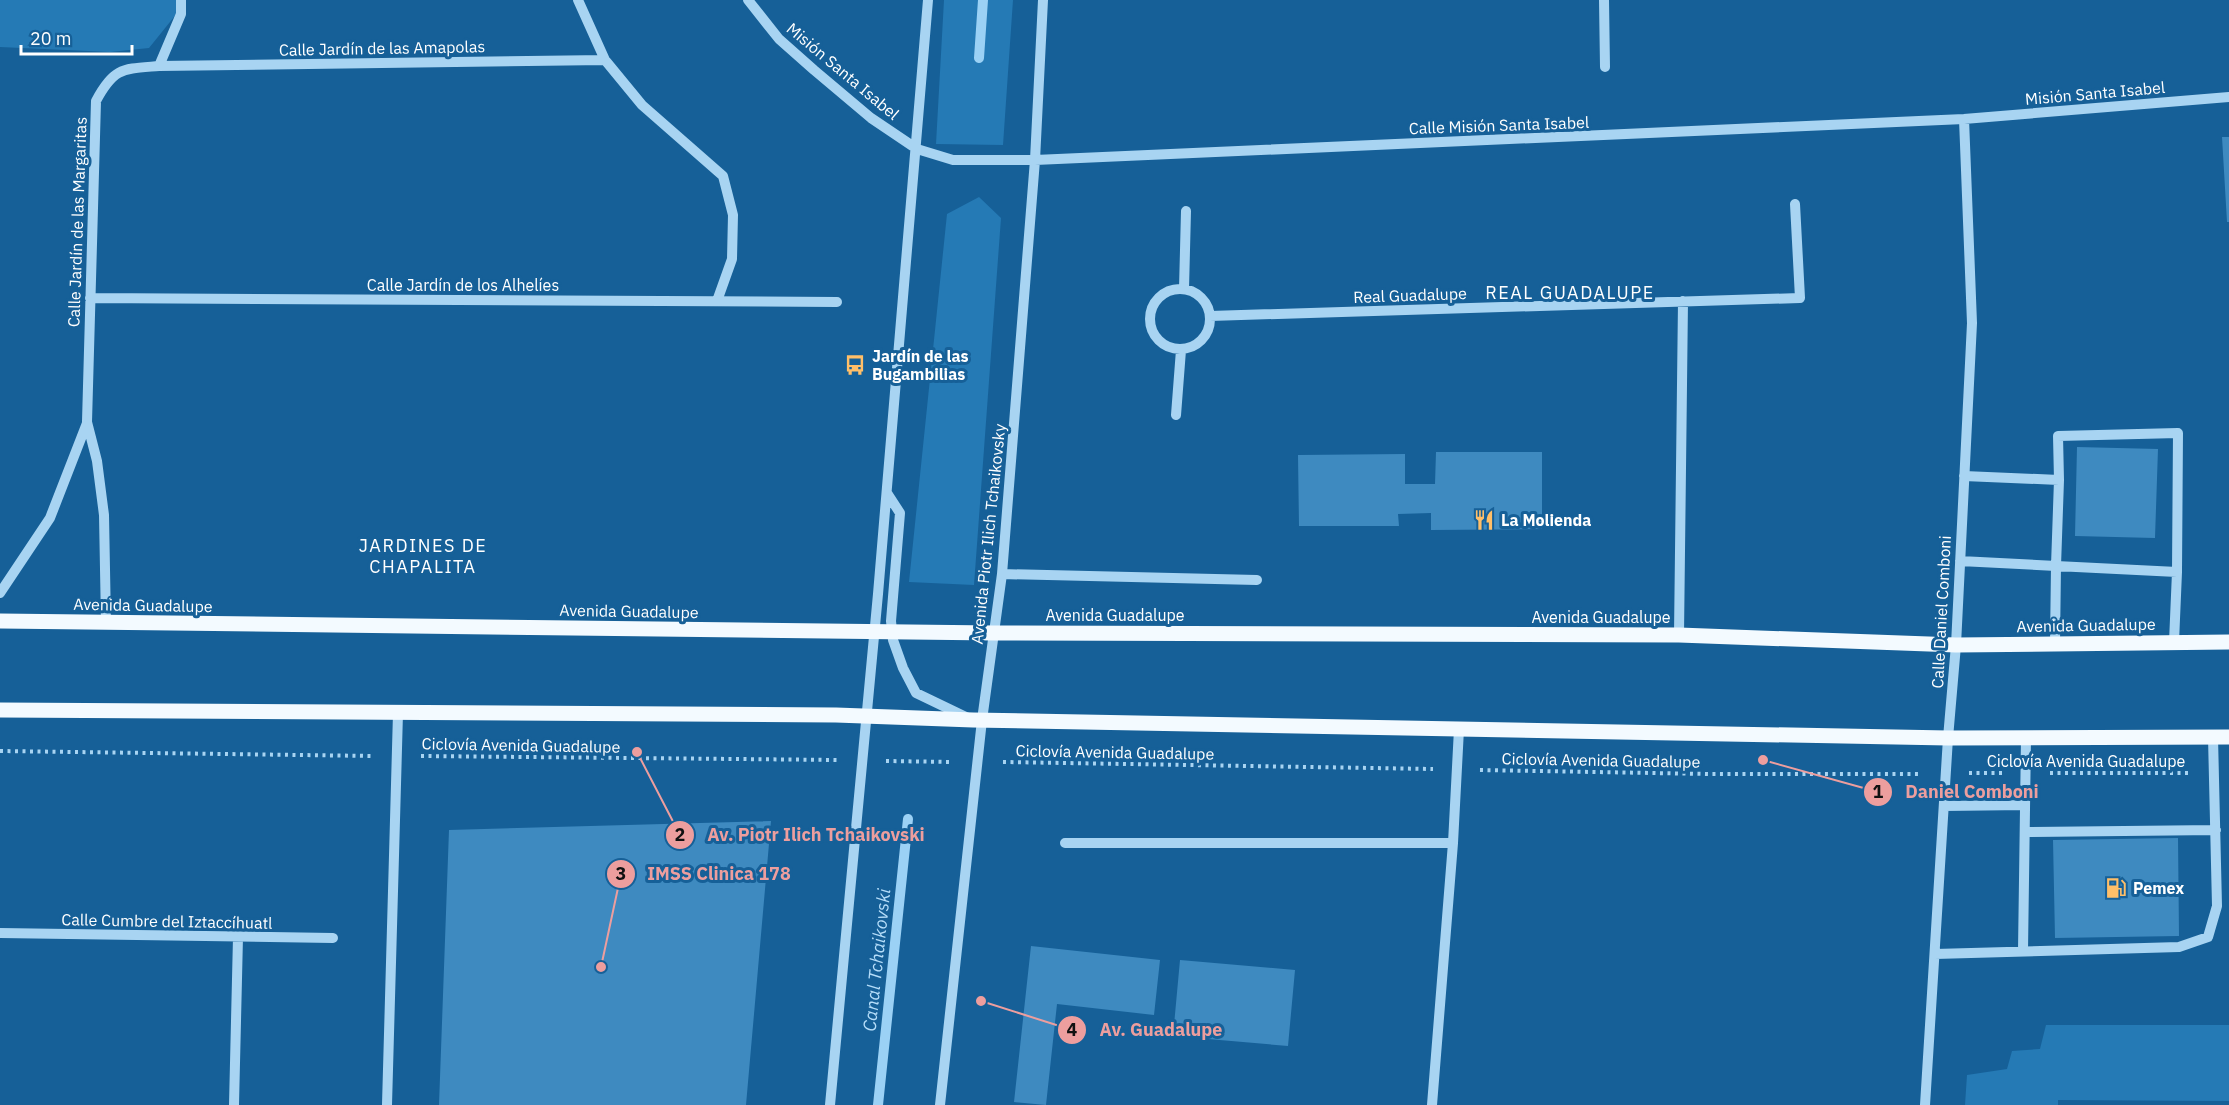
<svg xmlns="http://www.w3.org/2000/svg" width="2229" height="1105" viewBox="0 0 2229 1105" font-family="'IBM Plex Sans',sans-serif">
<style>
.green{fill:#257ab5}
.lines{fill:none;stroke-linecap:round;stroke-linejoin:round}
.stream{stroke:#9bd1f5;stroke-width:10}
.building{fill:#3e8ac0}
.path{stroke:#a8d4f2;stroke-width:4;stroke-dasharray:3 4.5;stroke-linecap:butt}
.minor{stroke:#a8d4f2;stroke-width:10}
.major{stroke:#f3faff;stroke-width:15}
.labels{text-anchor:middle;stroke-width:6;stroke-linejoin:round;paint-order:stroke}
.street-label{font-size:16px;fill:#fff;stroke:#166098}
.poi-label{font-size:16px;font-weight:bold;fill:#fff;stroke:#166098;text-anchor:start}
.neighbourhood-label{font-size:18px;letter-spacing:1.5px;fill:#fff;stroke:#166098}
.water-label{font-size:18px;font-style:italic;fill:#b5ddf9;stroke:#166098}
.leader{fill:none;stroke:#ed9e9e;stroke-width:2}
.callout-dot{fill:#ed9e9e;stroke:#166098;stroke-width:2}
.mark-label{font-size:18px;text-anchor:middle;font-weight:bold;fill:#111}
.callout-label{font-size:18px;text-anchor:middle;font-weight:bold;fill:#ed9e9e;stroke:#166098;stroke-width:6;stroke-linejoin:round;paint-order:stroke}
</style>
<rect width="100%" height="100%" fill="#166098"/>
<path class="green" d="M 0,0 L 177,0 L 178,12 L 149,48 L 110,52 L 0,47 Z
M 944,0 L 1013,0 L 1003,145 L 936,144 Z
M 979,197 L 1001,218 L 974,585 L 909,582 L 947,214 Z
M 2046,1025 L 2229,1025 L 2229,1101 L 2058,1100 L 2058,1105 L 1965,1105 L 1967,1075 L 2007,1069 L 2012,1051 L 2040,1049 Z"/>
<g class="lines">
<path class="stream" d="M 979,58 L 983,0
M 878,1105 L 908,819"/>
</g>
<path class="building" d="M 2222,137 L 2229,137 L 2229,222 L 2227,222 Z
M 2077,447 L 2158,449 L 2155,538 L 2075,536 Z
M 1436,452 L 1542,452 L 1542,529 L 1431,530 L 1431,513 L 1398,514 L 1399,526 L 1299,526 L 1298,455 L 1405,454 L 1405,484 L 1435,484 Z
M 771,821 L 746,1105 L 439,1105 L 449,830 Z
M 2178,838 L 2179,936 L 2055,938 L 2053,840 Z
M 1031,946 L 1160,960 L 1154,1015 L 1057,1004 L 1046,1105 L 1014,1102 Z
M 1180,960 L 1295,970 L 1288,1046 L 1173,1036 Z"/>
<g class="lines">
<path class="path" d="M 0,751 L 374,756
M 421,756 L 839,760
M 886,761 L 953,762
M 1003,762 L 1433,769
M 1480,770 L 1710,774 L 1922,774
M 1969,773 L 2003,773
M 2050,773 L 2189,773"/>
<path class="minor" d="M 578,0 L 605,60 L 642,105 L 723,176 L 733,215 L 732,259 L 717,301
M 748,0 L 779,39 L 814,70 L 871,118 L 917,149 L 953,160 L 1035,160 L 1964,119 L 2229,97
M 1604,0 L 1605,67
M 159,66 L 181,14 L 181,0
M1150 319a30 30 0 1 1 60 0a30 30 0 1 1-60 0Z
M 1184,289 L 1186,211
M 90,298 L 837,302
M 1210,316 L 1800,298 L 1795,204
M 1176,415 L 1181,350
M 1964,476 L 2059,480 L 2056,566 L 2177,572 L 2174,642
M 2059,480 L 2058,436 L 2178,433 L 2177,572
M 887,493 L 900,513 L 891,621 L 893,640 L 903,668 L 916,693 L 968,718
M 1960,561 L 2056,566 L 2055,643
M 1002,574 L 1257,580
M 0,593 L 50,518 L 87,423
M 106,623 L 104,515 L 97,461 L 87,422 L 96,101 C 114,67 123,69 159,66 L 605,60
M 1679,635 L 1683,301
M 1944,806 L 2025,805
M 2025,832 L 2216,830
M 1065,843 L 1453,843
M 0,933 L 333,938
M 2023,951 L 2026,738
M 1935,954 L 2179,947 L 2208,937 L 2217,906 L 2213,737
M 234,1105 L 238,937
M 387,1105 L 398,713
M 830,1105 L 878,594 L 928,0
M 940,1105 L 982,720 L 1002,574 L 1035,160 L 1043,0
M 1432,1105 L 1453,843 L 1459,729
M 1925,1105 L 1948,738 L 1956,645 L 1972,323 L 1964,119"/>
<path class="major" d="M 0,621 L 994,633 L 1679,635 L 1956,645 L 2229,642
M 0,710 L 836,715 L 973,720 L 1948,738 L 2229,737"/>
</g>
<defs>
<g id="bus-bare" transform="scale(1.62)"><path d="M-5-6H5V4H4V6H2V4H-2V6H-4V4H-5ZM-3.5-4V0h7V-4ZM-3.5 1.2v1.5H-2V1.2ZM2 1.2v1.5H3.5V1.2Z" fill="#ffbf69" stroke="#166098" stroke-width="2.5" paint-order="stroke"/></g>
<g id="restaurant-bare" transform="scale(1.62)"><path d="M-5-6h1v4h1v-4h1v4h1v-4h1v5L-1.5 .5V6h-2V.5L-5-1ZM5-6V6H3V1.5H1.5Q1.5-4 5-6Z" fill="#ffbf69" stroke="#166098" stroke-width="2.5" paint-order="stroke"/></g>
<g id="fuel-bare" transform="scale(1.62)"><path d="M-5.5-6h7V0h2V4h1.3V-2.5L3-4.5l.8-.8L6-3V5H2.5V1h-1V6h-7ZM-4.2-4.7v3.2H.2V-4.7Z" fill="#ffbf69" stroke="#166098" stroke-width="2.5" paint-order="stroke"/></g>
</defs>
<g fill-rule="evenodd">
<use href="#bus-bare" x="855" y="365"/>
<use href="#restaurant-bare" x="1484" y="520"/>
<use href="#fuel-bare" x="2116" y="888"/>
</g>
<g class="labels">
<g class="street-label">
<text transform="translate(382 48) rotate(-1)" y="6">Calle Jardín de las Amapolas</text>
<text transform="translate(843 71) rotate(40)" y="6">Misión Santa Isabel</text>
<text transform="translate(2095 93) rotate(-5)" y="6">Misión Santa Isabel</text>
<text transform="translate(1499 125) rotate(-2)" y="6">Calle Misión Santa Isabel</text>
<text transform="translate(77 222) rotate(-88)" y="6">Calle Jardín de las Margaritas</text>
<text x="463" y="291">Calle Jardín de los Alhelíes</text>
<text transform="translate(1410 295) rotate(-2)" y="6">Real Guadalupe</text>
<text transform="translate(988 534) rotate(-84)" y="6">Avenida Piotr Ilich Tchaikovsky</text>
<text transform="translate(143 605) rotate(1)" y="6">Avenida Guadalupe</text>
<text transform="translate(629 611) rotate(1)" y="6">Avenida Guadalupe</text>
<text transform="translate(1941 612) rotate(-87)" y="6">Calle Daniel Comboni</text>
<text x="1115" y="621">Avenida Guadalupe</text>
<text x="1601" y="623">Avenida Guadalupe</text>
<text transform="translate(2086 625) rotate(-1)" y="6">Avenida Guadalupe</text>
<text transform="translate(521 745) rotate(1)" y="6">Ciclovía Avenida Guadalupe</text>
<text transform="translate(1115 752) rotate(1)" y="6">Ciclovía Avenida Guadalupe</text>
<text transform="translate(1601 760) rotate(1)" y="6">Ciclovía Avenida Guadalupe</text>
<text x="2086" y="767">Ciclovía Avenida Guadalupe</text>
<text transform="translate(167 921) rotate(1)" y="6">Calle Cumbre del Iztaccíhuatl</text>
</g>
<g class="poi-label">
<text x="872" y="362">Jardín de las<tspan x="872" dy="18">Bugambilias</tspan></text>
<text x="1501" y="526">La Molienda</text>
<text x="2133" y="894">Pemex</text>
</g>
<g class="neighbourhood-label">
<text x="1570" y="299">REAL GUADALUPE</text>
<text x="423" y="552">JARDINES DE<tspan x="423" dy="21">CHAPALITA</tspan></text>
</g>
<g class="water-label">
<text transform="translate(877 960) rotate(-84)" y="6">Canal Tchaikovski</text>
</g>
</g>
<path class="leader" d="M1763 760L1878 792M637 752L680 835M601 967L621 874M981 1001L1072 1030"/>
<g class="callout-dot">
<circle cx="1763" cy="760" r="6"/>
<circle cx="637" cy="752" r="6"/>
<circle cx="601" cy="967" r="6"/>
<circle cx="981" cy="1001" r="6"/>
<circle cx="1878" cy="792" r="15"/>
<circle cx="680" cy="835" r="15"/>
<circle cx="621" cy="874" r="15"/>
<circle cx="1072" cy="1030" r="15"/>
</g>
<g class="mark-label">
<text x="1878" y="798">1</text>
<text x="680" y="841">2</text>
<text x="621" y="880">3</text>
<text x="1072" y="1036">4</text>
</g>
<g class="callout-label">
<text x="1972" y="798">Daniel Comboni</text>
<text x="816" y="841">Av. Piotr Ilich Tchaikovski</text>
<text x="719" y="880">IMSS Clinica 178</text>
<text x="1161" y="1036">Av. Guadalupe</text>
</g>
<path d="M21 45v9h111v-9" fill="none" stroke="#ffffff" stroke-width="3"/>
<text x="30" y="45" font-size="18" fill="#ffffff" stroke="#166098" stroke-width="4.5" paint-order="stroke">20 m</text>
</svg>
